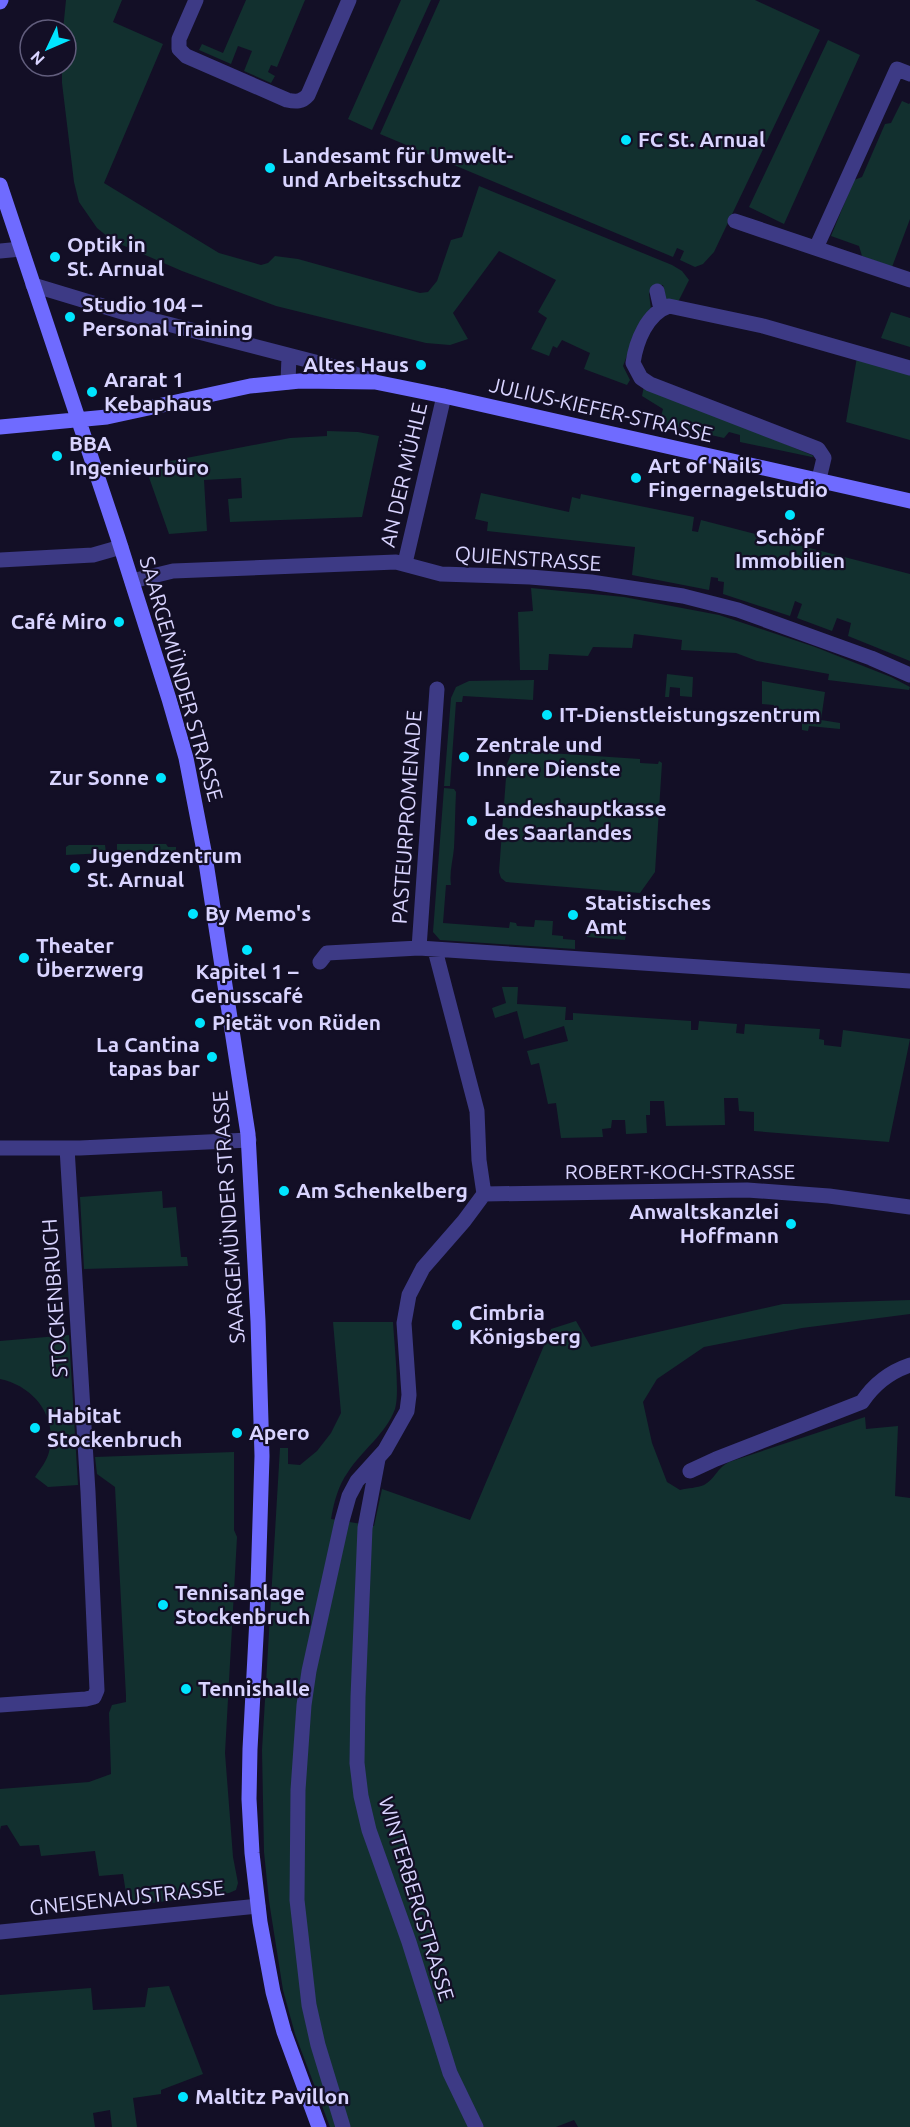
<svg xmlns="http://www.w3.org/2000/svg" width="910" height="2127" viewBox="0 0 910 2127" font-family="Ubuntu,sans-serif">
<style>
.green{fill:#12302f}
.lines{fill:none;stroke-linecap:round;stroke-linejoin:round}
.street{stroke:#3d3a85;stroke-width:15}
.secondary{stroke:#6f6bff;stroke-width:15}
.poi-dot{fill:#00e5ff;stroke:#130f26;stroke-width:2}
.labels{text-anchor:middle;stroke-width:4.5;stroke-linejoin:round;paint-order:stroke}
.poi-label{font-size:21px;font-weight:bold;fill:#d9d4ff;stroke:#130f26;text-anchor:start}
.street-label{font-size:21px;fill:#d9d4ff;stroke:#130f26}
</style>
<rect width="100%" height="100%" fill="#130f26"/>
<path class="green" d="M 66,0 L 122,0 L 113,22 L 163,44 L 104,183 L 219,253 L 261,265 L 268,263 L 275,256 L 298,259 L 420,293 L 428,292 L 437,281 L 451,240 L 462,237 L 479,186 L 672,265 L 682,271 L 689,280 L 678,302 L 666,301 L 663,285 L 652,287 L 649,294 L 651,309 L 640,322 L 623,366 L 630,380 L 627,385 L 584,369 L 590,353 L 562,340 L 557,348 L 553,346 L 549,356 L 531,349 L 547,318 L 538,312 L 556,280 L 499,251 L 453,313 L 468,339 L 450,345 L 426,343 L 276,306 L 182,271 L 113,241 L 97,228 L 79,202 L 74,182 L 62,83 L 62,66 L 66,66 L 66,30 L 63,30 Z
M 246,0 L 305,0 L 277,67 L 271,65 L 268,72 L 275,76 L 271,83 L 244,71 L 252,51 L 238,46 L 231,64 L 199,50 L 202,44 L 223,53 Z
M 401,0 L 431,0 L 372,130 L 348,119 Z
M 440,0 L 755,0 L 820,30 L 714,252 L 703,264 L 695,267 L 680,260 L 684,251 L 677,248 L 673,257 L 380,134 Z
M 828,40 L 860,55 L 784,224 L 749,207 Z
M 902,101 L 909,104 L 910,103 L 910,219 L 892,267 L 862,256 L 859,246 L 831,236 L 854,180 L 862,177 L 885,124 L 891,123 Z
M 891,312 L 910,318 L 910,347 L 881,338 Z
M 857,357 L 910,373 L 910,440 L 846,422 Z
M 644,386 L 814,456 L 812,457 L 740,442 L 740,435 L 729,432 L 724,438 L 659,423 L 663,409 L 642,396 Z
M 327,431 L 358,432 L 379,436 L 362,517 L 230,522 L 228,499 L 242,498 L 241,478 L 204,480 L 207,531 L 169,534 L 145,466 L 290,438 L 327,436 Z
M 481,493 L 569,512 L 572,497 L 580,499 L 581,494 L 694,517 L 692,531 L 698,532 L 701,520 L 910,574 L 910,661 L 848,636 L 851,623 L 837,618 L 832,631 L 797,618 L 802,604 L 795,601 L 790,616 L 723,594 L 724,582 L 718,581 L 718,578 L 711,577 L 709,590 L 632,575 L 635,547 L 487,531 L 488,522 L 475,519 Z
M 531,588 L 624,597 L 719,615 L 815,647 L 891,677 L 910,687 L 909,690 L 828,680 L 829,674 L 757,661 L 736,653 L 681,650 L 682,640 L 634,634 L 632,648 L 593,647 L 588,656 L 549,654 L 548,670 L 520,670 L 518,612 L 533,611 Z
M 667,674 L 693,677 L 692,697 L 680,696 L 680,688 L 670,687 L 669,697 L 665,697 Z
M 534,680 L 533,700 L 463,696 L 462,702 L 456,702 L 450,786 L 444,786 L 451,698 L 456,687 L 469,681 Z
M 762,681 L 825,692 L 821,720 L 840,723 L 840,729 L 809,726 L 808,731 L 802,730 L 802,712 L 773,710 L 774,705 L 762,704 Z
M 520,751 L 640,759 L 640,763 L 658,764 L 659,761 L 662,763 L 655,872 L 640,893 L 506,882 L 501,878 L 499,872 L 507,764 L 511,754 Z
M 444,788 L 454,789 L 456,792 C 455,811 455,830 454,848 C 453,860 449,873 451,885 L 446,885 L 443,923 L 509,928 L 510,922 L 516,923 L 517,926 L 534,927 L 535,920 L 553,921 L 552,935 L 563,936 L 563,939 L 575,940 L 575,949 L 440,940 L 433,932 Z
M 117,844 L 166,844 L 168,847 L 176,847 L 176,855 L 117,855 Z
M 69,845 L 105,845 L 106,853 L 66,855 L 66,847 Z
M 588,922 L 609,924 L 609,932 L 626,933 L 625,940 L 587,937 Z
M 502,987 L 518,987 L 517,1004 L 566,1007 L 565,1020 L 573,1020 L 573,1013 L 691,1021 L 691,1030 L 698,1030 L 699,1021 L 737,1024 L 736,1033 L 744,1034 L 745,1024 L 820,1029 L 819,1039 L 824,1040 L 824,1045 L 841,1047 L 843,1030 L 910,1039 L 889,1142 L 754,1131 L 754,1112 L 739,1111 L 738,1098 L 724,1098 L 725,1125 L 666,1126 L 664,1101 L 650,1101 L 650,1115 L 646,1115 L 647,1133 L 626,1134 L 625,1120 L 612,1120 L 611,1128 L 602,1129 L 603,1137 L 561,1138 L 556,1103 L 548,1104 L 539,1063 L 531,1065 L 527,1051 L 568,1041 L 564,1026 L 524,1039 L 517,1011 L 495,1018 L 492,1008 L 506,1003 Z
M 162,1191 L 163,1208 L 176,1207 L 181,1257 L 187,1257 L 188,1266 L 84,1269 L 80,1197 Z
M 910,1300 L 910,1314 L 802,1328 L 704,1347 L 657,1379 L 643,1402 L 652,1443 L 667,1482 L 680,1490 C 688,1488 697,1488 704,1485 C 715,1479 717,1468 729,1462 L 865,1417 L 866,1429 L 898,1426 L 895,1496 L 910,1498 L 910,2127 L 578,2127 L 574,2120 L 556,2127 L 330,2127 L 295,2034 L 283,1990 L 269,1901 L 264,1852 L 262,1750 L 280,1448 L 288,1448 L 288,1464 L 300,1465 L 317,1451 L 331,1433 L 341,1413 L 333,1322 L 393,1322 C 394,1341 400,1394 395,1409 C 386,1434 362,1450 348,1472 C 338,1486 334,1502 331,1519 L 374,1526 L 382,1489 L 470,1520 L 551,1329 L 576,1321 L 591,1347 L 783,1304 Z
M 69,1335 L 78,1485 L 48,1487 L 35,1477 C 40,1469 47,1461 49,1452 C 58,1417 34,1386 0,1379 L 0,1341 Z
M 234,1452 L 234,1530 L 237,1537 L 225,1753 L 233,1857 L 238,1883 L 236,1890 L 229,1893 L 128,1906 L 123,1874 L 99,1876 L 95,1851 L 41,1856 L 39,1845 L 20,1846 L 7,1825 L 1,1826 L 0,1830 L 0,1789 L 89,1782 L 111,1774 L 109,1713 L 112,1705 L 126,1702 L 126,1696 L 115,1487 L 97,1474 L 95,1457 Z
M 169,1986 L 203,2074 L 161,2090 L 161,2094 L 133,2098 L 137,2127 L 112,2127 L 110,2110 L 93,2113 L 95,2127 L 0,2127 L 0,1995 L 91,1988 L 93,2010 L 145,2007 L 148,1988 Z"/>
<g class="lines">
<path class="street" d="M 196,0 L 179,39 L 179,49 L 186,56 L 287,100 C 296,102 302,102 308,95 L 349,0
M 735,221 L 910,280
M 816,248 L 897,69 L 910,74
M 0,251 L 21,249
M 33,285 L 129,314 L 342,369 L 373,381
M 657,291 L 661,309
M 288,382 L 289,356
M 819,479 L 824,458 L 818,449 L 650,384 L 641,378 L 633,363 C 636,342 647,313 669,306 L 763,326 L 910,368
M 0,560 L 93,555 L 121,547
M 405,563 L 444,396
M 132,581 L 173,571 L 396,562 L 441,574 L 530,577 L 591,582 L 683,596 L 738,610 L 871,658 L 910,675
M 419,948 L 437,689
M 320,962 L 327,953 L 419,948 L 910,981
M 0,1148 L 80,1148 L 249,1140
M 484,1194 L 747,1190 L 829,1196 L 910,1207
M 378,1459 L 365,1528 L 358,1697 L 357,1763 L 361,1796 L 369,1830 L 409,1942 L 450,2073 L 476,2127
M 690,1471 L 716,1459 L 862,1402 C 874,1384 889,1372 910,1365
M 0,1705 L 86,1699 L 94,1697 L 97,1690 L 88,1492 L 67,1148
M 0,1932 L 258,1906
M 343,2127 L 318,2045 L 309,2005 L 297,1900 L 298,1790 L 304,1705 L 309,1671 L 342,1521 L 349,1496 L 357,1481 L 385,1450 L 407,1411 L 409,1395 L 404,1323 L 409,1295 L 423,1268 L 464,1221 L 484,1194 L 479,1160 L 477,1111 L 435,950"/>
<path class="secondary" d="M 0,2 L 1,0
M 0,185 L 118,538 L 169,699 L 186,758 L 205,856 L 248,1134 L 258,1321 L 262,1456 L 257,1618 L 250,1749 L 249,1799 L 252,1853 L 260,1922 L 273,1992 L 284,2032 L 319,2127
M 0,427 L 107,417 L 250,386 L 300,381 L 375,382 L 444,396 L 910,501"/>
</g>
<g class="poi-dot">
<circle cx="626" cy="140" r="6"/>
<circle cx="270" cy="168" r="6"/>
<circle cx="55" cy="257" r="6"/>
<circle cx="70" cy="317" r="6"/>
<circle cx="421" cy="365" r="6"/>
<circle cx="92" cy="392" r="6"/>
<circle cx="57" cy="456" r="6"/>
<circle cx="636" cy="478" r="6"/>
<circle cx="790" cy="515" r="6"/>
<circle cx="119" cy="622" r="6"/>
<circle cx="547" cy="715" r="6"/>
<circle cx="464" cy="757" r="6"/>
<circle cx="161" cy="778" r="6"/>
<circle cx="472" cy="821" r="6"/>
<circle cx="75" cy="868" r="6"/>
<circle cx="193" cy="914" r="6"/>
<circle cx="573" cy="915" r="6"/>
<circle cx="247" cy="950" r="6"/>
<circle cx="24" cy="958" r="6"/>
<circle cx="200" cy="1023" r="6"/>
<circle cx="212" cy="1057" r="6"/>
<circle cx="284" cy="1191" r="6"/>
<circle cx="791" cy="1224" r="6"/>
<circle cx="457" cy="1325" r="6"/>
<circle cx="35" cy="1428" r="6"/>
<circle cx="237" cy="1433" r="6"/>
<circle cx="163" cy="1605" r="6"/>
<circle cx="186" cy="1689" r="6"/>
<circle cx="183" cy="2097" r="6"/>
</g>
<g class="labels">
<g class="poi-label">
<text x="638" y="147">FC St. Arnual</text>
<text x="282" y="163">Landesamt für Umwelt-<tspan x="282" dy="24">und Arbeitsschutz</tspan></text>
<text x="67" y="252">Optik in<tspan x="67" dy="24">St. Arnual</tspan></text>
<text x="82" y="312">Studio 104 –<tspan x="82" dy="24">Personal Training</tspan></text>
<text x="409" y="372" text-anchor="end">Altes Haus</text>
<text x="104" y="387">Ararat 1<tspan x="104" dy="24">Kebaphaus</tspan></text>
<text x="69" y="451">BBA<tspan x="69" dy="24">Ingenieurbüro</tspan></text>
<text x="648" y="473">Art of Nails<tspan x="648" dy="24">Fingernagelstudio</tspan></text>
<text x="790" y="544" text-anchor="middle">Schöpf<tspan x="790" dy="24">Immobilien</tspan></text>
<text x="107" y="629" text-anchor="end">Café Miro</text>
<text x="559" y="722">IT-Dienstleistungszentrum</text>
<text x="476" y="752">Zentrale und<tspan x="476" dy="24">Innere Dienste</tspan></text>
<text x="149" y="785" text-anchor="end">Zur Sonne</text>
<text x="484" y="816">Landeshauptkasse<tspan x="484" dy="24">des Saarlandes</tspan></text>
<text x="87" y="863">Jugendzentrum<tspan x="87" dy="24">St. Arnual</tspan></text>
<text x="585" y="910">Statistisches<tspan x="585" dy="24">Amt</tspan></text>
<text x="205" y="921">By Memo's</text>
<text x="36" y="953">Theater<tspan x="36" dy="24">Überzwerg</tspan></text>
<text x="247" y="979" text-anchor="middle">Kapitel 1 –<tspan x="247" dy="24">Genusscafé</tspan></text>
<text x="212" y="1030">Pietät von Rüden</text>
<text x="200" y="1052" text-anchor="end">La Cantina<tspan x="200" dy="24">tapas bar</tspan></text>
<text x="296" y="1198">Am Schenkelberg</text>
<text x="779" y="1219" text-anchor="end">Anwaltskanzlei<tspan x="779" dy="24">Hoffmann</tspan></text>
<text x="469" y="1320">Cimbria<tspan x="469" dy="24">Königsberg</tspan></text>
<text x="47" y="1423">Habitat<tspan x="47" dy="24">Stockenbruch</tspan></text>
<text x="249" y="1440">Apero</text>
<text x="175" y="1600">Tennisanlage<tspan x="175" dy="24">Stockenbruch</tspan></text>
<text x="198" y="1696">Tennishalle</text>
<text x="195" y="2104">Maltitz Pavillon</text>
</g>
<g class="street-label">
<text transform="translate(601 410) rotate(13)" y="7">JULIUS-KIEFER-STRASSE</text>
<text transform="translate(404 475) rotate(-77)" y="7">AN DER MÜHLE</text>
<text transform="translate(528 559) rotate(4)" y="7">QUIENSTRASSE</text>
<text transform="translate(181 679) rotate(74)" y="7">SAARGEMÜNDER STRASSE</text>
<text transform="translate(407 817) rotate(-86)" y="7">PASTEURPROMENADE</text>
<text x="680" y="1179">ROBERT-KOCH-STRASSE</text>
<text transform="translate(229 1217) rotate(-94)" y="7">SAARGEMÜNDER STRASSE</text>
<text transform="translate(55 1298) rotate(-94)" y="7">STOCKENBRUCH</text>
<text transform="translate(127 1898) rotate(-6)" y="7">GNEISENAUSTRASSE</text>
<text transform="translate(416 1899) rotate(73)" y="7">WINTERBERGSTRASSE</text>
</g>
</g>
<g transform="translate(48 48) rotate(226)"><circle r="28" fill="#130f26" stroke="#625e7d" stroke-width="1.5"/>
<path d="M0-4.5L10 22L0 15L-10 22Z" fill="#00e5ff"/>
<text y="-9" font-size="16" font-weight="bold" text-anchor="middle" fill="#d9d4ff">N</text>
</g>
</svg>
